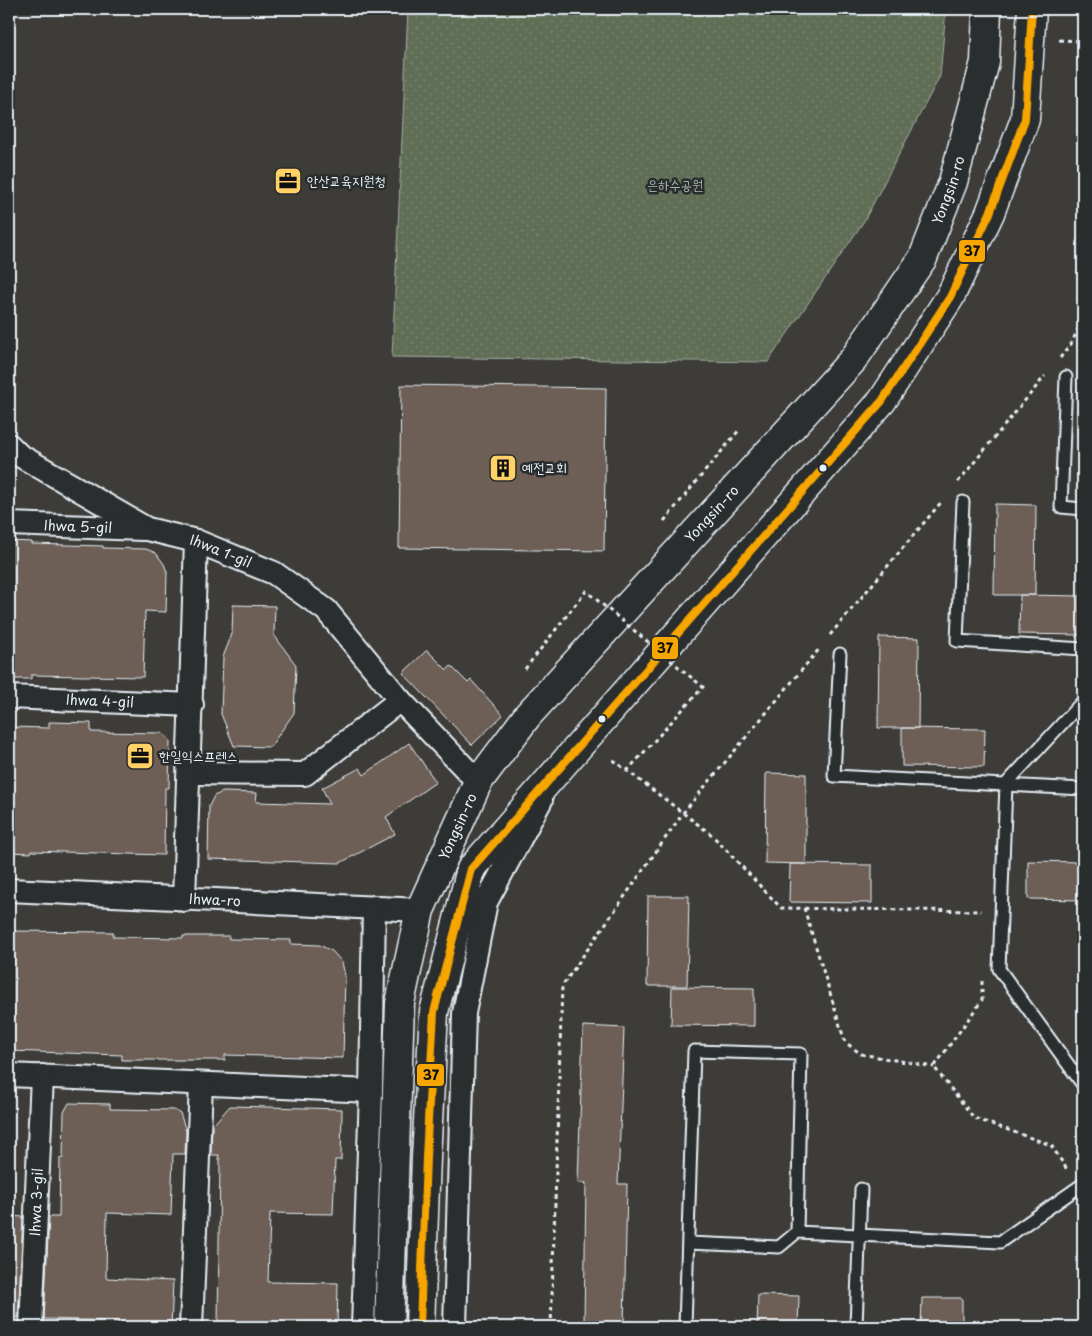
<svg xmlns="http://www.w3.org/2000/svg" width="1092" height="1336" viewBox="0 0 1092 1336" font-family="'Playpen Sans','Poor Story',sans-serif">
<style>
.park{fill:url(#park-dots);stroke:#a4b0a7}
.building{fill:#6d5e54;stroke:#e8f1f8}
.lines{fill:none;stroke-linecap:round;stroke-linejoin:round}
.service-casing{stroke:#e8f1f8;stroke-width:15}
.minor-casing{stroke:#e8f1f8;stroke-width:26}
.secondary-casing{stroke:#e8f1f8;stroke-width:31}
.path{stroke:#e8f1f8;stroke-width:3;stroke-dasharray:4 4;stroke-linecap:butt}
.service{stroke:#2a2d2e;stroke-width:11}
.minor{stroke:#2a2d2e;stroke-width:22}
.secondary{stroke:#2a2d2e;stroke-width:28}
.path-bridge{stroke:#e8f1f8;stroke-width:3;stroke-dasharray:4 4;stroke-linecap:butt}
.bus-1-casing{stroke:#2a2d2e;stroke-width:11}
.bus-1{stroke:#f7a600;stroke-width:8}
.bus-dot{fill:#e8f1f8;stroke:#2a2d2e;stroke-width:2}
.labels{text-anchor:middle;stroke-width:5;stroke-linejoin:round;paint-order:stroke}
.poi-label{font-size:14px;fill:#e8f1f8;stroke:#2a2d2e;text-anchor:start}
.park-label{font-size:14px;fill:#abb6af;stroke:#2a2d2e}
.street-label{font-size:14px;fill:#e8f1f8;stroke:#2a2d2e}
.line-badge{stroke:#2a2d2e;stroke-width:2}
.pale-badge-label{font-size:14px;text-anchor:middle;font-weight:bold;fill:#111}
</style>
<defs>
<pattern id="park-dots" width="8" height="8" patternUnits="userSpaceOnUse" patternTransform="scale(1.25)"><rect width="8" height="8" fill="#616e56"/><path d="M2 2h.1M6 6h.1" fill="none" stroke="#78836f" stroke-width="1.8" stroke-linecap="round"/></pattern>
</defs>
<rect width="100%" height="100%" fill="#3e3c39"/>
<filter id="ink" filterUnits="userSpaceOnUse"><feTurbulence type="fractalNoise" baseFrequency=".02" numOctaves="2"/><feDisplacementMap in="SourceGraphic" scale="10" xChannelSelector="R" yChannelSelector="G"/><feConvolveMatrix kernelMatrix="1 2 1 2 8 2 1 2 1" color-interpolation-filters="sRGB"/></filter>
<g filter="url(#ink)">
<path class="park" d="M 408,9 L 757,9 L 765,16 L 946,9 L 940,76 L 864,221 L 768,362 L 392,357 Z"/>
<path class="building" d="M 401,385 L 606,388 L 604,551 L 399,548 Z
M 995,504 L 1036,505 L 1035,595 L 994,595 Z
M 9,541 L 32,542 L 32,544 L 103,546 L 103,548 L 146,549 L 156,553 L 164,564 L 167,572 L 166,612 L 145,611 L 143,677 L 31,675 L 31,679 L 9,679 Z
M 1020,595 L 1083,596 L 1083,635 L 1019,634 Z
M 233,605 L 275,606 L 274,635 L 296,665 L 294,713 L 270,747 L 234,746 L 221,714 L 223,657 L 232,634 Z
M 879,637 L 919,638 L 918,728 L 878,728 Z
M 427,650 L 447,670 L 451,666 L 468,683 L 471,680 L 503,715 L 472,745 L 403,673 Z
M 49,722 L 91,723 L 91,732 L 162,733 L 170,740 L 169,788 L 165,788 L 164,855 L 31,851 L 31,853 L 9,852 L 9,727 L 49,728 Z
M 902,728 L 985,729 L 984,767 L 902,766 Z
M 409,743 L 436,782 L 386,817 L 395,834 L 340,863 L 208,859 L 209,806 L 214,796 L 223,792 L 257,793 L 256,802 L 330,804 L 322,788 L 360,768 L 364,775 Z
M 766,773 L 806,774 L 806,864 L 765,863 Z
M 1028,861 L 1083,862 L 1083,900 L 1028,899 Z
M 790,864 L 872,865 L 872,903 L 789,902 Z
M 648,896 L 689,896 L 687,986 L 647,986 Z
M 11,931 L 113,932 L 113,937 L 183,938 L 183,936 L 229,936 L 229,939 L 291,940 L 291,944 L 319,945 L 332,951 L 342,962 L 345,976 L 343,1058 L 225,1055 L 225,1060 L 122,1060 L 122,1055 L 9,1051 Z
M 672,987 L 754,988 L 754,1026 L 671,1025 Z
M 583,1026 L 624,1028 L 618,1184 L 627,1184 L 624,1327 L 584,1327 L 586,1183 L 578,1183 Z
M 69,1103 L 110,1104 L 110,1109 L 174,1110 L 180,1113 L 186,1131 L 185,1154 L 173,1154 L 171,1215 L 107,1213 L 106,1278 L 173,1281 L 171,1327 L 118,1327 L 118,1321 L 44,1319 L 49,1217 L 59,1217 L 60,1158 L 63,1158 L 64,1112 Z
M 230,1106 L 342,1109 L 341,1160 L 335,1160 L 333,1214 L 270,1213 L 268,1282 L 338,1283 L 337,1327 L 218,1327 L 220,1159 L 218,1159 L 219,1155 L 211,1155 L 212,1126 Z
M 9,1216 L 23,1217 L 18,1318 L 9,1318 Z
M 758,1295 L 799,1296 L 798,1327 L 757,1327 Z
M 922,1298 L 962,1298 L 962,1327 L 921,1327 Z"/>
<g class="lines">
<g class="service-casing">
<path id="service" d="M 1066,377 L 1061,507 L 1083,509
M 963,502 L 957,641 L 1083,649
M 840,654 L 834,776 L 1083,789
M 1083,701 L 1006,784 L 999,969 L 1083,1085
M 688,1243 L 779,1247 L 797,1232 L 1000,1242 L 1083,1184
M 685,1327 L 694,1051 L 801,1054 L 797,1232
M 856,1327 L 861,1189"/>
</g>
<g class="minor-casing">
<g id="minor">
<path id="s1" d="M 9,445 L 19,455 L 147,529 L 196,541 L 274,573 L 326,610 L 400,700 L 478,782"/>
<path id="s2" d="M 9,524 L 143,529"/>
<path id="s3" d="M 9,697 L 192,705"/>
<path d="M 189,773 L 305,774 L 400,700"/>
<path id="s4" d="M 9,890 L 420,910"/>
<path d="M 184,900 L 196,541"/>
<path d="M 9,1075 L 371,1091"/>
<path id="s5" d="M 31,1327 L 42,1076"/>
<path d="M 191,1327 L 201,1084"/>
<path d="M 363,1327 L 371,1091 L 374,907"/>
<path d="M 455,1327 L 464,1013 L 486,902 L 541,800"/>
</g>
</g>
<g class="secondary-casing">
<g id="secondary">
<path id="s6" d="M 389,1327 L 400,1003 L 420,910 L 478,782 L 528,715 L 853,360 L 923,258 L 953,182 L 985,62 L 987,9"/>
<path d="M 420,1327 L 426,1157 L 434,1012 L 471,869 L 882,401 L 950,297 L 990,213 L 1025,119 L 1032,9"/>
</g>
</g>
<path class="path" d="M 1059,40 L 1083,41
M 1060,358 L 1071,344 L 1083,319
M 958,482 L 1045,376
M 664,521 L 740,429
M 830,635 L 943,500
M 613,760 L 712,835 L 781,908 L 981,911
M 804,908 L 845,1042 L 861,1054 L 934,1067
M 982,981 L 982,1000 L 934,1067 L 974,1118 L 1051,1145 L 1068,1171
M 551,1327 L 562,986 L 683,813 L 820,648"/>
<use href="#service" class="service"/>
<use href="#minor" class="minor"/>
<use href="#secondary" class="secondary"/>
<path class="path-bridge" d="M 525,669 L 586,591 L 703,687 L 627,771"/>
<g class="bus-1-casing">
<path id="bus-1" d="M 420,1327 L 426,1157 L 434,1012 L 471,869 L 882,401 L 950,297 L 990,213 L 1025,119 L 1032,9"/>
</g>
<use href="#bus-1" class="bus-1"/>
</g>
</g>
<defs>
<g id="office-square" transform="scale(1.4375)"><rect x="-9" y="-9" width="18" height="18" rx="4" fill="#ffd166" stroke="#2a2d2e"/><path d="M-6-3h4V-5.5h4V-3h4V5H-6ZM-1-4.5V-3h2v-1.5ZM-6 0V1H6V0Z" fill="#111"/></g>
<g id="building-square" transform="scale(1.4375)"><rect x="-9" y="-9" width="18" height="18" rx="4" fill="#ffd166" stroke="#2a2d2e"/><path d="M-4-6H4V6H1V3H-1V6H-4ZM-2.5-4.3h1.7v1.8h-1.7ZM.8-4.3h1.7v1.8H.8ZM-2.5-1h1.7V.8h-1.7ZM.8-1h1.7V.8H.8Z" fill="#111"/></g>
</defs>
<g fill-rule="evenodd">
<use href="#office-square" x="288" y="181"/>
<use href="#building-square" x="503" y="468"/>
<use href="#office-square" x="140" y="756"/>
</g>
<g class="bus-dot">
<circle cx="823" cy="468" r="4.5"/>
<circle cx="602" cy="719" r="4.5"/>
</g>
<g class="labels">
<g class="poi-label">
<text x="307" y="186">안산교육지원청</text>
<text x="522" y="473">예전교회</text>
<text x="159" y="761">한일익스프레스</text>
</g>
<g class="park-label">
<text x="675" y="190">은하수공원</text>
</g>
<g class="street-label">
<text dy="5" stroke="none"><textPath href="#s6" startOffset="1321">Yongsin-ro</textPath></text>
<text dy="5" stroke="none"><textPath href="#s6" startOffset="916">Yongsin-ro</textPath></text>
<text dy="5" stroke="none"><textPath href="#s2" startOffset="69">Ihwa 5-gil</textPath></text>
<text dy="5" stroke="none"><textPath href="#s1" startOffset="239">Ihwa 1-gil</textPath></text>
<text dy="5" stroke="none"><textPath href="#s3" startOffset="91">Ihwa 4-gil</textPath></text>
<text dy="5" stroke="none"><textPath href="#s6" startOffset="511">Yongsin-ro</textPath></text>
<text dy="5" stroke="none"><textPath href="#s4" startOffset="206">Ihwa-ro</textPath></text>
<text dy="5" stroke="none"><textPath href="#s5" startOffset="125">Ihwa 3-gil</textPath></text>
</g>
</g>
<g class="line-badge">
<rect x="958" y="239" width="28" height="24" rx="5" fill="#f7a600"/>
<rect x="651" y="636" width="28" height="24" rx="5" fill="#f7a600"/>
<rect x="416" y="1063" width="29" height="24" rx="5" fill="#f7a600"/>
</g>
<g class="pale-badge-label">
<text x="972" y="256">37</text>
<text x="665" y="653">37</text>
<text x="431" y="1080">37</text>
</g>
<rect width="1092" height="1336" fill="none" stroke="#2a2d2e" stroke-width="30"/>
<rect x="15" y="15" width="1062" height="1306" fill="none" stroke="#e8f1f8" stroke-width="2" filter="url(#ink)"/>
</svg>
